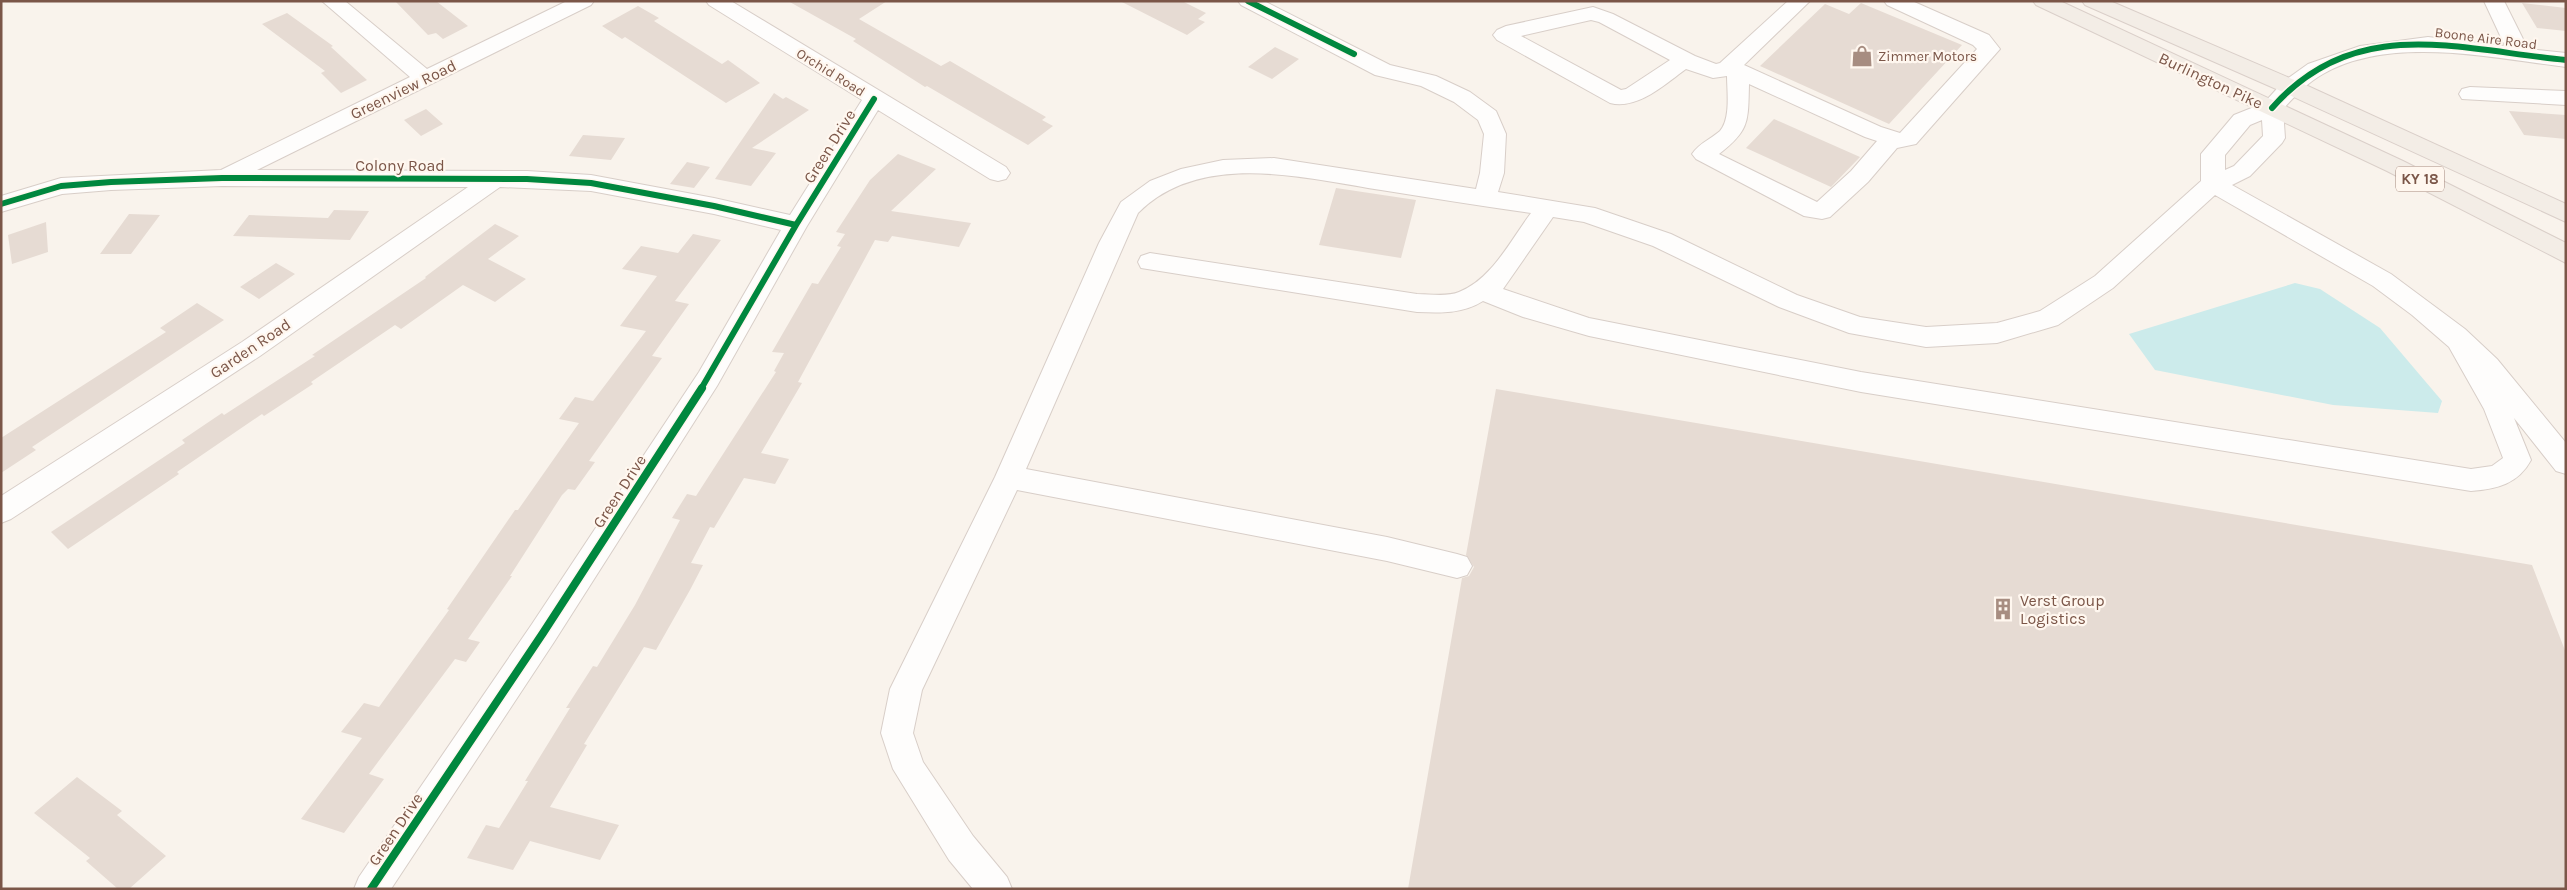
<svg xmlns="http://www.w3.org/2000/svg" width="2567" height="890" viewBox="0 0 2567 890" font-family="Karla,sans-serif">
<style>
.water{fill:#ccebeb}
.building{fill:#e6dbd3}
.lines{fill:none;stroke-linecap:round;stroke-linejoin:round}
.minor-casing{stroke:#d8cec8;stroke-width:2}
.major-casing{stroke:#dacfc9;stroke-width:2}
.minor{fill:#fefdfc;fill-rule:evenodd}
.major{fill:#f3ede6;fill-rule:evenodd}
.cycleway-far1-casing{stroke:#fff7ef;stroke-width:9}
.cycleway-casing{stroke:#fff7ef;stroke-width:11}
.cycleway-far1{stroke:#00873e;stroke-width:6}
.cycleway{stroke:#00873e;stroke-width:8}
.labels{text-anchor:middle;stroke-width:4.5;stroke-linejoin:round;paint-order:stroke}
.far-street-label{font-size:14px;fill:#7b5648;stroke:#fff7ef}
.far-poi-label{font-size:14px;fill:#7b5648;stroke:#fff7ef;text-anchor:start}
.shield{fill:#fff7ef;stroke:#a3867a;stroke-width:1}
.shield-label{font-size:15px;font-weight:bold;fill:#7b5648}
.street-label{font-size:16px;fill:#7b5648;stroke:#fff7ef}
.poi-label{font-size:16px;fill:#7b5648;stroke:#fff7ef;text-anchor:start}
</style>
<rect width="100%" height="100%" fill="#f9f3ec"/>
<path class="water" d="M 2295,283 L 2320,289 L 2380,328 L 2442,401 L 2438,413 L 2333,405 L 2155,370 L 2129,334 Z"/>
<path class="building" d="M 395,1 L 436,1 L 468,26 L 443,39 L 436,33 L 428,35 Z
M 788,1 L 887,1 L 859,19 L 941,66 L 950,61 L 1046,117 L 1042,120 L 1053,126 L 1028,145 L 927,86 L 925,87 L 853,41 L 856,39 Z
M 1120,1 L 1182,1 L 1206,13 L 1198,19 L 1205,22 L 1187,35 Z
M 1861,3 L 1962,45 L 1889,124 L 1760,66 L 1825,4 L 1849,14 Z
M 2522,3 L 2566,8 L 2566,31 L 2537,28 Z
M 638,6 L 659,18 L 654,21 L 722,64 L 728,60 L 760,83 L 726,103 L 625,37 L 622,39 L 602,26 Z
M 287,13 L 333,46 L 331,47 L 367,80 L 341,93 L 321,73 L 325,71 L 262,24 Z
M 1275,47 L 1299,59 L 1272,79 L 1248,67 Z
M 774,93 L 783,99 L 786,97 L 809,110 L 752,148 L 776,153 L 751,186 L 715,179 Z
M 426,109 L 443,124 L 421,136 L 404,120 Z
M 2509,111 L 2566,115 L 2566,139 L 2524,135 Z
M 1774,119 L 1860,157 L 1831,187 L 1746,148 Z
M 583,135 L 625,138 L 611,160 L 569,156 Z
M 898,154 L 936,169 L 891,211 L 971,223 L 959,247 L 892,236 L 888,242 L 875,240 L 798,382 L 802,383 L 761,453 L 789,459 L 775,484 L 744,478 L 714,528 L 710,527 L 691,563 L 703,565 L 690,590 L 656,650 L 644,647 L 584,744 L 587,745 L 550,807 L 619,825 L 600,860 L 530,841 L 513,870 L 467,858 L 486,825 L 499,828 L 528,781 L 525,781 L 570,708 L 566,708 L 593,666 L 597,667 L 635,605 L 680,520 L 672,518 L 687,494 L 696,496 L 776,372 L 774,371 L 784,353 L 772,352 L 812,283 L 818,284 L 841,247 L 837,246 L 845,234 L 836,232 L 870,180 Z
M 687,162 L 710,167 L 694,188 L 670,184 Z
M 1336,188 L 1416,200 L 1401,258 L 1319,245 Z
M 334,210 L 369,211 L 350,240 L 233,236 L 249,215 L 328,218 Z
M 129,214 L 160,215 L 131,254 L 100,254 Z
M 46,222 L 48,252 L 12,264 L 8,235 Z
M 495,224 L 519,236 L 488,259 L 526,279 L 495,302 L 463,285 L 401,329 L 395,325 L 311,382 L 313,384 L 264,416 L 262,414 L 177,472 L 179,474 L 68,549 L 51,532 L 185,443 L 182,440 L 222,413 L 224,415 L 315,356 L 312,355 L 426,278 L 425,277 Z
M 693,234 L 721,240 L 675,301 L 689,304 L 652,356 L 662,358 L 589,461 L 595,462 L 575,490 L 568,489 L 562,495 L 510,576 L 512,576 L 468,639 L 480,642 L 466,662 L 455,659 L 369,774 L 384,779 L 344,833 L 301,819 L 362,738 L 341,732 L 364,703 L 379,707 L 449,610 L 447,609 L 515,510 L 518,510 L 579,423 L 559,419 L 575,397 L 593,401 L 646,331 L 620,326 L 657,276 L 622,269 L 641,246 L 678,253 Z
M 276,263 L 295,274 L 259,299 L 240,287 Z
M 197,303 L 224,320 L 32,447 L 36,450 L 1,473 L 1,438 L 166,332 L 160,328 Z
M 1496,389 L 2532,565 L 2566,653 L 2566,889 L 1408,889 L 1462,578 L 1469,576 L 1474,567 L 1466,555 Z
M 77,777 L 122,811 L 117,815 L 166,856 L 129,889 L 118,889 L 86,861 L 90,858 L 34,813 Z"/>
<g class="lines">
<g class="minor-casing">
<path id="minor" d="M 322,1 L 345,1 L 427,69 L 567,1 L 594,1 L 591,5 L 257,170 L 527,171 L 591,175 L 714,198 L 790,215 L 862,100 L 709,5 L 706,1 L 731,1 L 1006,167 L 1010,173 L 1006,179 L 998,181 L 990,179 L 878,110 L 807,226 L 717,386 L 554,642 L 391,889 L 354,889 L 359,877 L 532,624 L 699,372 L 781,230 L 714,214 L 591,191 L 500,187 L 260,356 L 11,519 L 1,523 L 1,496 L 242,342 L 468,187 L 222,186 L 111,190 L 62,194 L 1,212 L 1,196 L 61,178 L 221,170 L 410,77 Z
M 1238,1 L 1264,1 L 1390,65 L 1436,76 L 1470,92 L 1496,111 L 1506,134 L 1504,173 L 1498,192 L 1595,208 L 1671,234 L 1797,295 L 1860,317 L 1926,327 L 1997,323 L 2040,311 L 2095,276 L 2201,181 L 2201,154 L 2234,115 L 2264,103 L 2283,82 L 2308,64 L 2360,46 L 2428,37 L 2505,46 L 2484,1 L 2504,1 L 2528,49 L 2566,53 L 2566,67 C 2493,58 2390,35 2323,74 C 2307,83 2295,96 2283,109 L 2285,138 L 2282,143 L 2250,176 L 2232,185 L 2391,274 L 2465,329 L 2497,359 L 2566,443 L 2566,474 L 2556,471 L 2514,418 L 2531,460 C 2518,484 2497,489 2471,491 L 1861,392 L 1589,336 L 1523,317 L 1483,301 C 1463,314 1440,313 1417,312 L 1141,268 L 1138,262 L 1141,256 L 1150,253 L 1417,294 C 1430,294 1447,297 1459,292 C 1492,279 1510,241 1531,213 C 1481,206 1431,198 1381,190 C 1304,178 1201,150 1138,213 L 1026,469 L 1387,537 L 1457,554 L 1467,557 L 1472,566 L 1467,575 L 1457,578 L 1387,561 L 1017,490 L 922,690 L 913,733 L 923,762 L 973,836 L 1007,877 L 1012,889 L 973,889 L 949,860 L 893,769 L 881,733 L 890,689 L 995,477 L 1099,243 L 1121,202 L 1150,181 L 1181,169 L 1223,160 L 1274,158 L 1476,189 L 1480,173 L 1484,134 L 1478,120 L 1454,102 L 1421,86 L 1375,75 L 1241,5 ZM 2262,120 L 2263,136 L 2234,166 L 2225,170 L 2225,155 L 2250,125 ZM 2215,195 L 2373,286 L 2412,315 L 2449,347 L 2484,409 L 2503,458 L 2492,466 L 2471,469 L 1861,372 L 1589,318 L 1503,289 L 1553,217 L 1584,222 L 1653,246 L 1779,307 L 1849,333 L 1926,347 L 1997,343 L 2058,325 L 2113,288 Z
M 1788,1 L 1810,1 L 1744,65 L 1881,127 L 1900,133 L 1977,49 L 1973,45 L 1887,5 L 1884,1 L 1912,1 L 1989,35 L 2000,49 L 1916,144 L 1897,148 L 1868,182 L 1830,217 L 1822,219 L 1804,216 L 1696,159 L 1692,154 C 1699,143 1711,139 1720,131 C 1731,118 1727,91 1727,76 L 1713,78 L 1686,69 C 1665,84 1638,110 1610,103 L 1497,40 L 1493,35 L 1497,30 L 1506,26 L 1593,7 L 1613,14 L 1695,56 L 1716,64 L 1720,63 ZM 1591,20 L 1599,22 L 1670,60 L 1626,89 L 1621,90 L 1521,36 ZM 1749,84 L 1865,137 L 1877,141 L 1851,171 L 1817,202 L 1719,154 C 1750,130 1748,122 1749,84 Z
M 2470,87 L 2566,91 L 2566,105 L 2462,99 L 2459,94 L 2462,89 Z"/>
</g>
<g class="major-casing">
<path id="major" d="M 2033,1 L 2060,1 L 2403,161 L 2566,243 L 2566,263 L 2387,171 L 2036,5 Z
M 2082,1 L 2110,1 L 2299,82 L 2566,204 L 2566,222 L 2283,92 L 2085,5 Z"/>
</g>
<use href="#minor" class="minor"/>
<use href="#major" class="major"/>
<g class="cycleway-far1-casing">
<path id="cycleway-far1" d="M 1248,1 L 1354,54
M 2272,108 C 2355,13 2459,50 2566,60
M 1,204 L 61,186 L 111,182 L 222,178 L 527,179 L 591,183 L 714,206 L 796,225
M 701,389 L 796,225 L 874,99"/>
</g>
<g class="cycleway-casing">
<path id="cycleway" d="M 371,889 L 543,633 L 702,388"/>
</g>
<use href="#cycleway-far1" class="cycleway-far1"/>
<use href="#cycleway" class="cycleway"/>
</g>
<defs>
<g id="shop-bare" transform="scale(1.725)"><path d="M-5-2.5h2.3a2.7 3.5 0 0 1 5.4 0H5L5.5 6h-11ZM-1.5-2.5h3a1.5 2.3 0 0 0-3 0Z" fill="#a78d81" stroke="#fff7ef" stroke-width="2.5" paint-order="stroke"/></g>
<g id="building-bare" transform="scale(1.725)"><path d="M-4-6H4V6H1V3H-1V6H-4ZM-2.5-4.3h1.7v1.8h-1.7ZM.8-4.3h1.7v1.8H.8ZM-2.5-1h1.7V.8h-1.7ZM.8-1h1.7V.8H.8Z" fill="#a78d81" stroke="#fff7ef" stroke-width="2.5" paint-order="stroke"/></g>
</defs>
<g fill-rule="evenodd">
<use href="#shop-bare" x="1862" y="56"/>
<use href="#building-bare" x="2003" y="609"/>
</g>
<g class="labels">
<g class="far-street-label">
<text transform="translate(2486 38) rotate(7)" y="5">Boone Aire Road</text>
<text transform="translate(831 72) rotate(32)" y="5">Orchid Road</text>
</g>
<g class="far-poi-label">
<text x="1878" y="61">Zimmer Motors</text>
</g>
<rect class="shield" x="2396" y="166.5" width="48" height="25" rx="4"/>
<g class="shield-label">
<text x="2420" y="184">KY 18</text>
</g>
<g class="street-label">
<text transform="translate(2211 80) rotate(25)" y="6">Burlington Pike</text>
<text transform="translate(403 89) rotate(-26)" y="6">Greenview Road</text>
<text transform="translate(829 146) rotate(-58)" y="6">Green Drive</text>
<text x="400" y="171">Colony Road</text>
<text transform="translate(250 348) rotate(-34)" y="6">Garden Road</text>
<text transform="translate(619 491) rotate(-57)" y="6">Green Drive</text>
<text transform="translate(395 829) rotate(-56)" y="6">Green Drive</text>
</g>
<g class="poi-label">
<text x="2020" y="606">Verst Group<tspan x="2020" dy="18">Logistics</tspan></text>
</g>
</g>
<rect width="2567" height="890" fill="none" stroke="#7b5648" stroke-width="5"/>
</svg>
